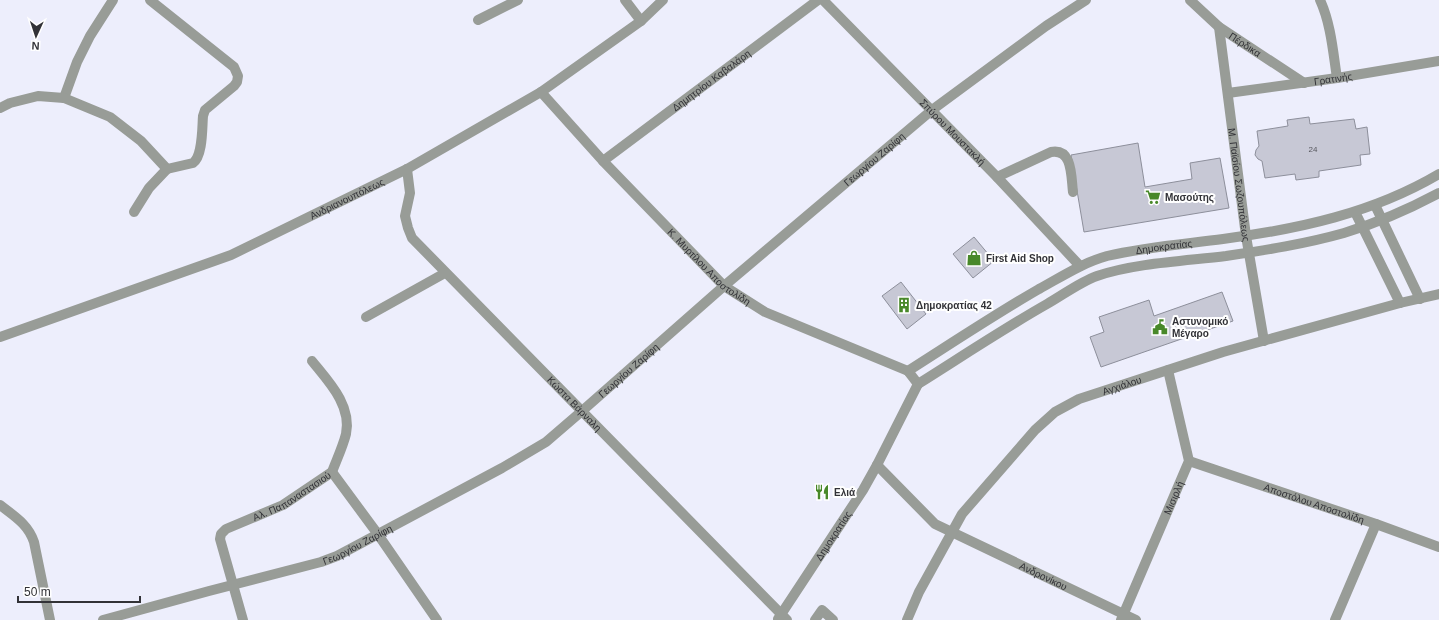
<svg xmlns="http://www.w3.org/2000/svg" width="1439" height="620" viewBox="0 0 1439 620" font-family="Arial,sans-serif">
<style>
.building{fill:#c7c8d5;stroke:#8d8f9b}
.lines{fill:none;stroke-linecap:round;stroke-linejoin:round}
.minor{stroke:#989c97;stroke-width:10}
.labels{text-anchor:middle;stroke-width:4;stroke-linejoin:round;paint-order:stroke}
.number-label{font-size:8px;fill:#57585e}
.street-label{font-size:10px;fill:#323237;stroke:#fff}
.poi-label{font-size:10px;font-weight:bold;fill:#323237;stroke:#fff;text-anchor:start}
</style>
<rect width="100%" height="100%" fill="#edeefc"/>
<path class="building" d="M 1309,117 L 1310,124 L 1354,119 L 1356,129 L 1367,127 L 1370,154 L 1360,155 L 1361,165 L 1319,171 L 1319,177 L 1296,180 L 1295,174 L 1265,178 L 1262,161 L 1258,159 L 1255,155 L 1256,150 L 1259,146 L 1257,131 L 1288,126 L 1287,120 Z
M 1138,143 L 1145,187 L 1192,179 L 1190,163 L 1220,158 L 1229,208 L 1084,232 L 1071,155 Z
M 974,237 L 994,261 L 973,278 L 953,254 Z
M 901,282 L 926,314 L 907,329 L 882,296 Z
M 1222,292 L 1233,321 L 1101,367 L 1090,337 L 1104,332 L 1099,317 L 1149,300 L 1154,316 Z"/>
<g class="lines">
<g class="minor">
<path d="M 625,0 L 641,21"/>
<path id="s1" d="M 823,0 L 997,177 L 1080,266"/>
<path id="s2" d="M 1190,0 L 1219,27 L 1304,83"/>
<path d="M 1320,0 C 1331,24 1333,52 1337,78"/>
<path d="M 478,20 L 518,0"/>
<path id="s3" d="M 1219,27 L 1246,236 L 1264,341"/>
<path id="s4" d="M 541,92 L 603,161 L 724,286 L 765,312 L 908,371 L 918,384"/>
<path id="s5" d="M 1228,93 L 1337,78 L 1439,61"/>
<path d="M 64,98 L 77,62 L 90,36 L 113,0"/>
<path d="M 0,108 L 10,103 L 38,96 L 64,98 L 110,117 L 141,141 L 167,169 L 193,163 C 203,156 202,128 203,116 L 205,110 L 234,86 L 237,82 L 238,76 L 234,67 L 150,0"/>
<path id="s6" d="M 603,161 L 818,0"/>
<path id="s7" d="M 407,169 L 410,193 L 405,216 L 408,228 L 412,238 L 787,620"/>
<path d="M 997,177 L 1051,152 C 1073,148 1071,177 1073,192"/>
<path d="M 1375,205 L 1420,299"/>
<path d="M 134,212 L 149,188 L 167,169"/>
<path d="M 1355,212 L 1400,303"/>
<path d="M 366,317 L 445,273"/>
<path id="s8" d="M 0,337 L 231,255 L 407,169 L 541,92 L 641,21 L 663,0"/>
<path d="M 312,361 C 328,381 352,405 346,434 C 343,446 337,459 332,472"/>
<path id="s9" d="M 908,371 C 952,343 994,315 1039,289 C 1061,277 1082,263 1107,256 C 1145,247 1185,244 1223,239 C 1299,229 1373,213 1439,174"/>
<path d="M 918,384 C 961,357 1003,329 1047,304 C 1063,295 1080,282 1097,276 C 1136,263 1185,261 1226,256 C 1266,250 1305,244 1344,233 C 1377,223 1409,209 1439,193"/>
<path id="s10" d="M 1189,461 L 1376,524 L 1439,547"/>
<path id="s11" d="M 877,465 L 935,524 L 1136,620"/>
<path d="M 332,472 L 377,533 L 437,620"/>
<path d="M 0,505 C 14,516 28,524 34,542 L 50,620"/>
<path id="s12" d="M 778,619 L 863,490 L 877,465 L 918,384"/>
<path id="s13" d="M 103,620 L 209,591 L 321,562 L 337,556 L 502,468 L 546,442 L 582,411 L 724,286 L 932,110 L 1046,26 L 1086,0"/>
<path id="s14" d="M 243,620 L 220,539 L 221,534 L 226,529 L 283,505 L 332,472"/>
<path d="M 815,620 L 822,610 L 833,620"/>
<path id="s15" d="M 907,620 L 919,592 L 962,514 L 1035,430 L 1055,412 L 1079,399 L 1223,352 L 1400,303 L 1439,294"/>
<path id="s16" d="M 1121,620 L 1189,461 L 1168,370"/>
<path d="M 1335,620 L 1376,524"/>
</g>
</g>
<defs>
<g id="supermarket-bare" transform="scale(1.2)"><path d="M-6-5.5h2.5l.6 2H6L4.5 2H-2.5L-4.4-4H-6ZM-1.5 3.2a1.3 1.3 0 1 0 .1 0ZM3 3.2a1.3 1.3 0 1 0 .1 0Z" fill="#488829" stroke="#fff" stroke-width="2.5" paint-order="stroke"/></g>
<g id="shop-bare" transform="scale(1.2)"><path d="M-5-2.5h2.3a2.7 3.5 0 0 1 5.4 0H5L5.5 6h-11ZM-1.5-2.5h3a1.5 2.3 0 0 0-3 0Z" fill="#488829" stroke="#fff" stroke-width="2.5" paint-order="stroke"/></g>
<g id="building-bare" transform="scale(1.2)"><path d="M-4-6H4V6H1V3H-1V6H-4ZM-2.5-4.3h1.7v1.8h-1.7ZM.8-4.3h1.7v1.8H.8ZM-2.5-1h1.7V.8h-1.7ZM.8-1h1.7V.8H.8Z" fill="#488829" stroke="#fff" stroke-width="2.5" paint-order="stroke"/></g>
<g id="civic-bare" transform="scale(1.2)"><path d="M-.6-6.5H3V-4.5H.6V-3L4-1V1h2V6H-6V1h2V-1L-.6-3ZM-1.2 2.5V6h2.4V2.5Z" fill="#488829" stroke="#fff" stroke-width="2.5" paint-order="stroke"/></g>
<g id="restaurant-bare" transform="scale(1.2)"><path d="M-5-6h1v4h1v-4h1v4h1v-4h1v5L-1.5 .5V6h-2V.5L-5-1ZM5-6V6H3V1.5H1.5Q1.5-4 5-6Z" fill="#488829" stroke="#fff" stroke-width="2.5" paint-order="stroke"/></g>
</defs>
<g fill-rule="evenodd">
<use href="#supermarket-bare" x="1153" y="197"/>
<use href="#shop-bare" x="974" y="258"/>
<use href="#building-bare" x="904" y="305"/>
<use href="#civic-bare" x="1160" y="327"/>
<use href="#restaurant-bare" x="822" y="492"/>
</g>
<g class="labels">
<g class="number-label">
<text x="1313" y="152">24</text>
</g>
<g class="street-label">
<text dy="4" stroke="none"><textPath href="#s2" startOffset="71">Πέρδικα</textPath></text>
<text dy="4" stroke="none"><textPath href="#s5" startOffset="106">Γρατινής</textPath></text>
<text dy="4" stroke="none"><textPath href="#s6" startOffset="135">Δημητρίου Καβαλάρη</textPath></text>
<text dy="4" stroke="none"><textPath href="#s1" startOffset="185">Σπύρου Μουστακλή</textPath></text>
<text dy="4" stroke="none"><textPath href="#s13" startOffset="914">Γεωργίου Ζαρίφη</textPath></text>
<text dy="4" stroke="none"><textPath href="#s3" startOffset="159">Μ. Παϊσίου Σωζουπόλεως</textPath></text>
<text dy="4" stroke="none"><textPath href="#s8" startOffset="374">Ανδριανουπόλεως</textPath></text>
<text dy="4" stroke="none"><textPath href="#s9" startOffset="288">Δημοκρατίας</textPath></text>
<text dy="4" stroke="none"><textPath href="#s4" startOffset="243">Κ. Μυρτίλου Αποστολίδη</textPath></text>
<text dy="4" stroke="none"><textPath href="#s13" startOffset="590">Γεωργίου Ζαρίφη</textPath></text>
<text dy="4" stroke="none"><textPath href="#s15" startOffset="330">Αγχιάλου</textPath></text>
<text dy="4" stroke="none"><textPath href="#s7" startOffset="303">Κώστα Βάρναλη</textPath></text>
<text dy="4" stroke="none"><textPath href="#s14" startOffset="170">Αλ. Παπαναστασιού</textPath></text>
<text dy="4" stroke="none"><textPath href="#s16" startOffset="133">Μισιρλή</textPath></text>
<text dy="4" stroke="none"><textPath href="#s10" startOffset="132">Αποστόλου Αποστολίδη</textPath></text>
<text dy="4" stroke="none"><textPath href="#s12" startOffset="100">Δημοκρατίας</textPath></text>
<text dy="4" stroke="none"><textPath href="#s13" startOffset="266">Γεωργίου Ζαρίφη</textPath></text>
<text dy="4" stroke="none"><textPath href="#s11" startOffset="203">Ανδρονίκου</textPath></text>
</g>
<g class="poi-label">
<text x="1165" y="201">Μασούτης</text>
<text x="986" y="262">First Aid Shop</text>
<text x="916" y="309">Δημοκρατίας 42</text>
<text x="1172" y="325">Αστυνομικό<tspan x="1172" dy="12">Μέγαρο</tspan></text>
<text x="834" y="496">Ελιά</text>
</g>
</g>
<g transform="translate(36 36) rotate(183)" stroke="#ffffff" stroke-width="3" paint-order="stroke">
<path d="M0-3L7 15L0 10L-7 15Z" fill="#323237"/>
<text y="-6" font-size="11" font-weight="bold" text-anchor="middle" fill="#323237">N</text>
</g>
<path d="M18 596v6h122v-6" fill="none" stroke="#323237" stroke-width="2"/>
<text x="24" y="596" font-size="12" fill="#323237" stroke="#ffffff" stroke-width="3" paint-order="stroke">50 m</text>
</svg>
